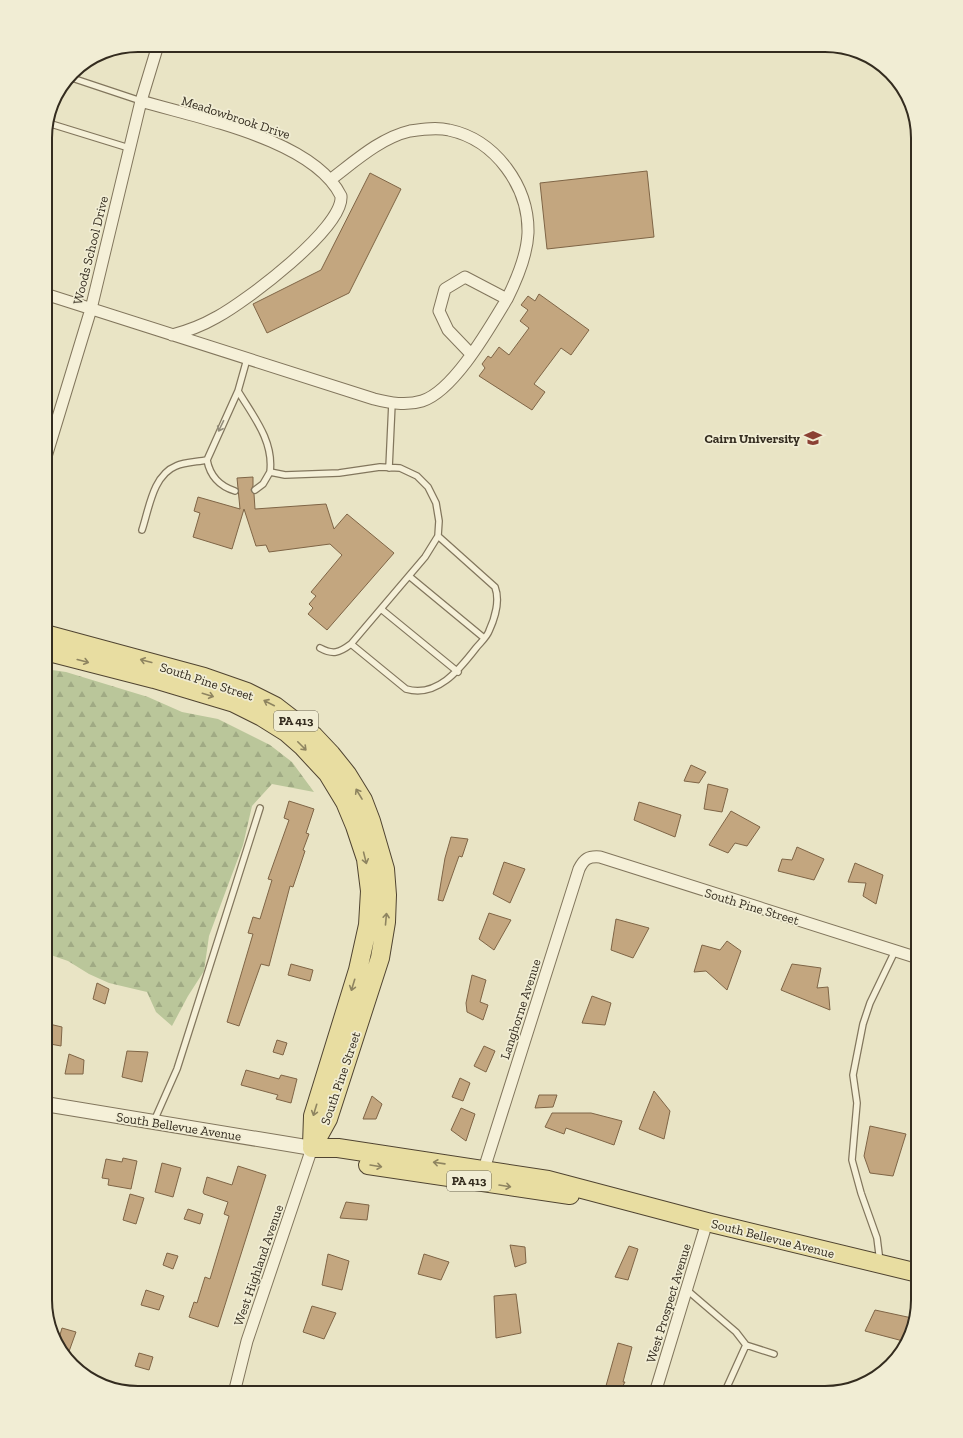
<svg xmlns="http://www.w3.org/2000/svg" width="963" height="1438" viewBox="0 0 963 1438" font-family="'Zilla Slab',serif">
<style>
.forest{fill:url(#forest-firs)}
.building{fill:#c3a67f;stroke:#7f6546}
.lines{fill:none;stroke-linecap:round;stroke-linejoin:round}
.service-casing{stroke:#82765d;stroke-width:8}
.minor-casing{stroke:#82765d;stroke-width:13}
.tertiary-casing{stroke:#82765d;stroke-width:16}
.primary-casing{stroke:#504431;stroke-width:20}
.service{stroke:#f5f0d8;stroke-width:5.5}
.minor{stroke:#f5f0d8;stroke-width:11}
.tertiary{stroke:#f5f0d8;stroke-width:14}
.primary{stroke:#e8dda1;stroke-width:18}
.oneway{stroke:#948e7c}
.oneway2{stroke:#8e8460}
.labels{text-anchor:middle;stroke-width:3.5;stroke-linejoin:round;paint-order:stroke}
.shield{fill:#f1edd4;stroke:#6d6655;stroke-width:1}
.shield-label{font-size:12px;font-weight:bold;fill:#342c1f}
.street-label{font-size:13px;fill:#342c1f;stroke:#f1edd4}
.poi-label{font-size:13px;font-weight:bold;fill:#342c1f;stroke:#f1edd4;text-anchor:end}
.rim{fill:none;stroke:#342c1f;stroke-width:2}
</style>
<defs>
<pattern id="forest-firs" width="22" height="20" patternUnits="userSpaceOnUse"><rect width="22" height="20" fill="#bac69a"/><path d="M5 1l3.5 6h-7zM16 11l3.5 6h-7z" fill="#a0aa84"/></pattern>
</defs>
<rect width="100%" height="100%" fill="#e9e4c5"/>
<path class="forest" d="M 45,669 L 66,672 L 148,697 L 182,712 L 218,719 L 270,745 L 292,762 L 314,792 L 272,784 L 252,806 L 243,845 L 209,936 L 204,971 L 188,996 L 172,1026 L 156,1012 L 147,992 L 109,983 L 89,974 L 68,961 L 45,953 Z"/>
<path class="building" d="M 647,171 L 654,237 L 547,249 L 540,183 Z
M 370,173 L 401,189 L 349,293 L 267,333 L 253,304 L 321,270 Z
M 539,294 L 589,330 L 571,355 L 561,348 L 534,384 L 545,392 L 532,410 L 479,376 L 485,368 L 482,364 L 488,356 L 491,358 L 499,347 L 509,355 L 529,328 L 520,321 L 528,310 L 521,305 L 528,296 L 535,301 Z
M 253,477 L 253,486 L 251,490 L 254,494 L 255,509 L 326,504 L 334,529 L 347,514 L 394,553 L 327,630 L 308,614 L 313,608 L 309,604 L 316,596 L 311,592 L 342,555 L 330,544 L 269,552 L 266,545 L 256,546 L 244,509 L 232,549 L 193,537 L 200,513 L 194,511 L 198,497 L 240,509 L 237,478 Z
M 691,765 L 706,772 L 699,783 L 684,781 Z
M 708,784 L 728,789 L 722,812 L 704,809 Z
M 289,801 L 314,809 L 306,833 L 309,834 L 303,850 L 305,851 L 293,887 L 290,886 L 269,966 L 261,964 L 239,1026 L 227,1022 L 253,934 L 248,933 L 253,917 L 260,919 L 272,880 L 268,879 L 289,820 L 284,818 Z
M 639,802 L 681,815 L 675,837 L 634,820 Z
M 731,811 L 760,827 L 747,846 L 735,843 L 728,853 L 709,845 Z
M 451,837 L 468,839 L 462,857 L 459,856 L 443,901 L 438,900 L 445,858 Z
M 797,847 L 824,859 L 814,880 L 778,871 L 782,859 L 792,860 Z
M 504,862 L 525,869 L 510,903 L 493,894 Z
M 855,863 L 883,875 L 876,904 L 863,896 L 866,883 L 848,882 Z
M 489,913 L 511,920 L 494,950 L 479,939 Z
M 616,919 L 649,928 L 633,958 L 611,950 Z
M 727,941 L 741,951 L 727,990 L 706,971 L 694,972 L 702,945 L 720,950 Z
M 291,964 L 313,970 L 310,981 L 288,975 Z
M 792,964 L 821,968 L 817,988 L 828,987 L 830,1010 L 781,990 Z
M 472,975 L 486,980 L 480,1002 L 488,1005 L 483,1020 L 467,1012 L 466,1003 Z
M 97,983 L 109,989 L 105,1004 L 93,999 Z
M 592,996 L 611,1003 L 605,1025 L 582,1023 Z
M 45,1023 L 62,1027 L 61,1046 L 45,1043 Z
M 277,1040 L 287,1043 L 283,1055 L 273,1052 Z
M 484,1046 L 495,1051 L 486,1072 L 474,1066 Z
M 127,1051 L 148,1052 L 142,1082 L 122,1077 Z
M 69,1054 L 84,1060 L 83,1074 L 65,1074 Z
M 246,1070 L 279,1079 L 281,1075 L 297,1079 L 291,1103 L 276,1099 L 278,1095 L 241,1085 Z
M 460,1078 L 470,1083 L 463,1101 L 452,1097 Z
M 654,1091 L 670,1111 L 664,1139 L 639,1129 Z
M 539,1095 L 557,1095 L 553,1107 L 535,1108 Z
M 372,1096 L 382,1104 L 376,1119 L 363,1119 Z
M 461,1108 L 475,1114 L 466,1141 L 451,1130 Z
M 552,1113 L 591,1113 L 622,1121 L 614,1145 L 566,1128 L 564,1134 L 545,1127 Z
M 870,1126 L 906,1134 L 893,1176 L 870,1173 L 864,1156 Z
M 123,1158 L 137,1161 L 131,1189 L 108,1185 L 109,1179 L 102,1178 L 106,1159 L 122,1162 Z
M 162,1163 L 181,1168 L 173,1197 L 155,1192 Z
M 238,1166 L 266,1175 L 218,1327 L 189,1317 L 194,1302 L 197,1303 L 205,1277 L 210,1279 L 229,1216 L 224,1214 L 228,1202 L 204,1194 L 203,1192 L 207,1177 L 232,1185 Z
M 130,1194 L 144,1198 L 136,1224 L 123,1220 Z
M 346,1202 L 369,1205 L 367,1220 L 340,1218 Z
M 188,1209 L 203,1214 L 200,1224 L 184,1219 Z
M 510,1245 L 525,1247 L 526,1263 L 515,1267 Z
M 629,1246 L 638,1249 L 628,1280 L 615,1277 Z
M 167,1253 L 178,1256 L 173,1269 L 163,1265 Z
M 328,1254 L 349,1261 L 342,1290 L 322,1285 Z
M 424,1254 L 449,1262 L 441,1280 L 418,1274 Z
M 146,1290 L 164,1296 L 159,1310 L 141,1305 Z
M 516,1294 L 521,1333 L 496,1338 L 494,1296 Z
M 312,1306 L 336,1313 L 324,1339 L 303,1332 Z
M 875,1310 L 912,1318 L 903,1341 L 865,1331 Z
M 62,1328 L 76,1332 L 67,1357 L 57,1345 Z
M 618,1343 L 632,1347 L 623,1382 L 625,1382 L 619,1393 L 604,1393 Z
M 139,1353 L 153,1357 L 149,1370 L 135,1366 Z"/>
<g class="lines">
<g class="service-casing">
<path id="service" d="M 69,77 L 141,101
M 48,123 L 129,148
M 247,359 L 238,391 C 253,416 274,441 270,472 L 285,475 L 339,473 L 380,467 L 400,468 L 417,476 L 428,487 L 436,503 L 439,521 L 438,536 L 425,557 L 351,644 C 339,653 333,655 320,648
M 389,468 L 392,403
M 255,490 L 263,484 L 270,472
M 235,491 C 219,486 210,476 207,460 L 238,391
M 142,530 C 149,509 153,475 176,466 C 185,462 197,462 207,460
M 409,576 L 484,638
M 381,609 L 458,672
M 351,644 L 406,689 C 437,698 459,670 476,648 C 480,643 487,637 489,631 C 495,618 500,600 495,587 L 438,536
M 154,1121 L 177,1069 L 260,808
M 880,1262 L 877,1238 L 861,1193 L 852,1160 L 857,1103 L 853,1075 L 863,1024 L 870,1003 L 895,951
M 687,1290 L 736,1332 L 746,1345 L 727,1387 L 727,1393
M 746,1345 L 774,1354"/>
</g>
<g class="minor-casing">
<path id="minor" d="M 141,101 C 197,118 313,139 341,196 C 344,228 245,302 217,317 C 203,325 188,331 172,335
M 330,180 C 354,162 380,138 410,131 C 423,129 437,127 449,130 C 496,140 529,187 528,233 C 527,256 517,279 507,299 L 465,277 L 445,289 L 439,311 L 448,330 L 471,354
M 45,294 L 374,399 C 390,403 406,406 422,401 C 454,391 490,327 507,299
M 45,460 L 91,309 L 141,101 L 158,45
M 484,1169 L 579,869 C 584,859 588,856 600,857 L 918,958
M 234,1393 L 247,1341 L 312,1148
M 655,1393 L 707,1222"/>
</g>
<g class="tertiary-casing">
<path id="tertiary" d="M 45,1104 L 312,1148"/>
</g>
<g class="primary-casing">
<path id="primary" d="M 45,634 L 204,677 L 247,692 L 275,706 L 314,736 L 331,754 L 347,774 L 363,800 L 371,821 L 385,869 L 387,895 L 386,922 L 380,958 L 328,1119 L 312,1148
M 45,651 L 154,679 L 234,703 L 262,717 L 286,732 L 302,746 L 328,774 L 345,802 L 355,826 L 366,859 L 370,891 L 368,925 L 358,970 L 313,1116 L 312,1145
M 312,1148 L 338,1148 L 548,1180 L 707,1222 L 918,1273
M 368,1165 L 570,1195"/>
</g>
<use href="#service" class="service"/>
<use href="#minor" class="minor"/>
<use href="#tertiary" class="tertiary"/>
<use href="#primary" class="primary"/>
</g>
<defs><path id="oneway-shaft" d="M-6 0H5M1.5-3L5.5 0L1.5 3" fill="none" stroke-width="1.6" stroke-linecap="round" stroke-linejoin="round"/></defs>
<use class="oneway" href="#oneway-shaft" transform="translate(221 426) rotate(116)"/>
<g class="oneway2">
<use href="#oneway-shaft" transform="translate(83 661) rotate(15)"/>
<use href="#oneway-shaft" transform="translate(146 661) rotate(-165)"/>
<use href="#oneway-shaft" transform="translate(208 695) rotate(17)"/>
<use href="#oneway-shaft" transform="translate(269 703) rotate(-153)"/>
<use href="#oneway-shaft" transform="translate(302 746) rotate(45)"/>
<use href="#oneway-shaft" transform="translate(359 794) rotate(-121)"/>
<use href="#oneway-shaft" transform="translate(365 858) rotate(76)"/>
<use href="#oneway-shaft" transform="translate(386 919) rotate(-85)"/>
<use href="#oneway-shaft" transform="translate(353 985) rotate(107)"/>
<use href="#oneway-shaft" transform="translate(315 1110) rotate(107)"/>
<use href="#oneway-shaft" transform="translate(439 1163) rotate(-172)"/>
<use href="#oneway-shaft" transform="translate(376 1166) rotate(9)"/>
<use href="#oneway-shaft" transform="translate(505 1186) rotate(9)"/>
</g>
<defs>
<g id="university-bare" transform="scale(1.38)"><path d="M0-5L7-2L0 1L-7-2ZM-4 1L0 2.5L4 1V4Q0 6-4 4Z" fill="#8b4034" stroke="#f1edd4" stroke-width="2.5" paint-order="stroke"/></g>
</defs>
<g fill-rule="evenodd">
<use href="#university-bare" x="813" y="438"/>
</g>
<g class="labels">
<g class="shield">
<rect x="274" y="711" width="44" height="20" rx="3"/>
<rect x="447" y="1171" width="44" height="20" rx="3"/>
</g>
<g class="shield-label">
<text x="296" y="725">PA 413</text>
<text x="469" y="1185">PA 413</text>
</g>
<g class="street-label">
<text transform="translate(236 117) rotate(18)" y="5">Meadowbrook Drive</text>
<text transform="translate(90 250) rotate(-76)" y="5">Woods School Drive</text>
<text transform="translate(207 681) rotate(18)" y="5">South Pine Street</text>
<text transform="translate(752 906) rotate(17)" y="5">South Pine Street</text>
<text transform="translate(520 1009) rotate(-72)" y="5">Langhorne Avenue</text>
<text transform="translate(340 1078) rotate(-71)" y="5">South Pine Street</text>
<text transform="translate(179 1126) rotate(9)" y="5">South Bellevue Avenue</text>
<text transform="translate(773 1238) rotate(14)" y="5">South Bellevue Avenue</text>
<text transform="translate(258 1265) rotate(-71)" y="5">West Highland Avenue</text>
<text transform="translate(668 1303) rotate(-73)" y="5">West Prospect Avenue</text>
</g>
<g class="poi-label">
<text x="800" y="443">Cairn University</text>
</g>
</g>
<path d="M0 0H963V1438H0ZM138 52H825A86 86 0 0 1 911 138V1300A86 86 0 0 1 825 1386H138A86 86 0 0 1 52 1300V138A86 86 0 0 1 138 52Z" fill="#f1edd4" fill-rule="evenodd"/>
<path class="rim" d="M138 52H825A86 86 0 0 1 911 138V1300A86 86 0 0 1 825 1386H138A86 86 0 0 1 52 1300V138A86 86 0 0 1 138 52Z"/>
</svg>
